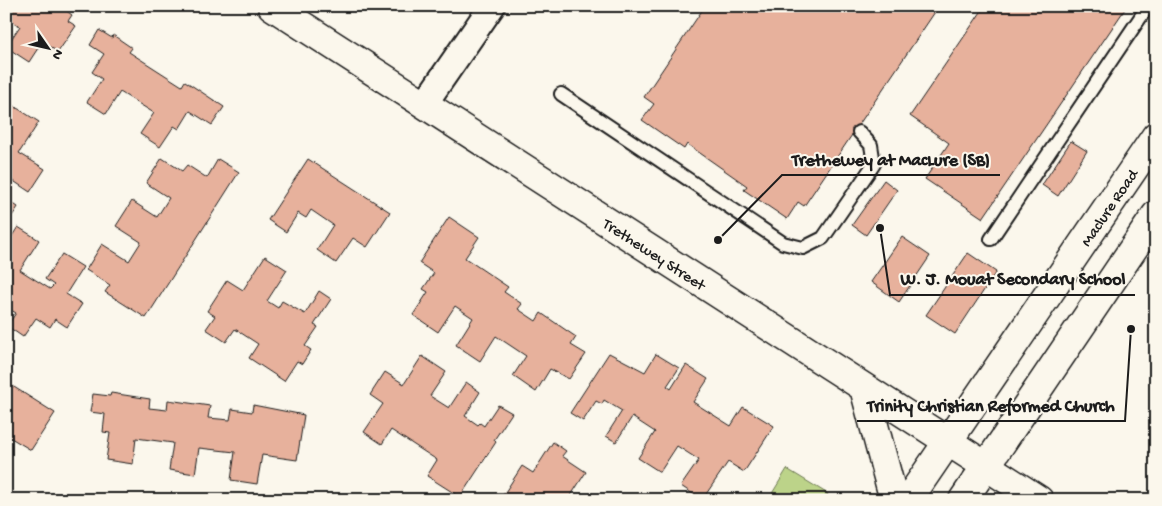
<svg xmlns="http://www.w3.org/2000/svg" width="1162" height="506" viewBox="0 0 1162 506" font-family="'Gochi Hand',sans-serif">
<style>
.green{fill:#bcd389;stroke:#6c7852}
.building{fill:#e7b19c;stroke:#1c1c1c}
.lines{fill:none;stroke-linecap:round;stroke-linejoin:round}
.service-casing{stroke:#1c1c1c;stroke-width:16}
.minor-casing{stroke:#1c1c1c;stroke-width:29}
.tertiary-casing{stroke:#1c1c1c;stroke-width:31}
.secondary-casing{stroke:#1c1c1c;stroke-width:31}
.service{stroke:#fbf7ec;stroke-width:12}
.minor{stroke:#fbf7ec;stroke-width:25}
.tertiary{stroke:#fbf7ec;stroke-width:28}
.secondary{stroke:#fbf7ec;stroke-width:28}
.labels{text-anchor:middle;stroke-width:4;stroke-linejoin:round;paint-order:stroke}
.street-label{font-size:16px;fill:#1c1c1c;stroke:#fbf7ec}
.leader{fill:none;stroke:#1c1c1c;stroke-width:2}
.callout-dot{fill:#1c1c1c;stroke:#fbf7ec;stroke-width:2}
.callout-label{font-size:18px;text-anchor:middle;font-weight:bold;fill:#1c1c1c;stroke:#fbf7ec;stroke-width:4;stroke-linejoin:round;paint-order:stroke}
</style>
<rect width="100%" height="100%" fill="#fbf7ec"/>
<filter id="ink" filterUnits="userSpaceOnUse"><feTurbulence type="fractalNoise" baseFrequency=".02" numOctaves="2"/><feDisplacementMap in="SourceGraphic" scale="10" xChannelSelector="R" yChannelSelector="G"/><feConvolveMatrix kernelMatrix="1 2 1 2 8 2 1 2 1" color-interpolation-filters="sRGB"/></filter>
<g filter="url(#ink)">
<path class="green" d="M 787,469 L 828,494 L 824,500 L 768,500 Z"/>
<path class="building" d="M 6,6 L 60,6 L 72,15 L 68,21 L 76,26 L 58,52 L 42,42 L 29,62 L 6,47 L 20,26 L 6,18 Z
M 705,6 L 939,6 L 804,206 L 798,202 L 787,219 L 744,190 L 747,186 L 687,144 L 684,149 L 642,120 L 654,104 L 644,97 Z
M 985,6 L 1127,6 L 983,218 L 925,179 L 949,143 L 910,116 Z
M 99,30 L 112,38 L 113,35 L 132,48 L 129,52 L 182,86 L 185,81 L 224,107 L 212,125 L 190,111 L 179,129 L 174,126 L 160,147 L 140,134 L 154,113 L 120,92 L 106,114 L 87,102 L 102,79 L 92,72 L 104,54 L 90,45 Z
M 6,101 L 39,122 L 19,153 L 45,169 L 30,192 L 6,176 Z
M 1071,141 L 1087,151 L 1058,196 L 1042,185 Z
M 162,158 L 182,171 L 187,165 L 207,178 L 218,159 L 239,172 L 146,318 L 105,292 L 110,285 L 86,270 L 102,244 L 129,261 L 141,242 L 116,226 L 132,201 L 157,217 L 169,198 L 146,183 Z
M 308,159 L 390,212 L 367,247 L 353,238 L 336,263 L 317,250 L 333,225 L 311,210 L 306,218 L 298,213 L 286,232 L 268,220 Z
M 884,180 L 897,190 L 866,235 L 852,225 Z
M 6,199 L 18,207 L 12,216 L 6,212 Z
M 449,217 L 479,237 L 465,258 L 508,287 L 504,292 L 522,304 L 518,309 L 536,321 L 541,313 L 576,337 L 571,345 L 586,354 L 569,379 L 550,369 L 536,392 L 513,376 L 526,356 L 496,336 L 480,361 L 456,345 L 473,318 L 455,306 L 438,332 L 413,315 L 428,292 L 423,289 L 434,273 L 419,263 Z
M 18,227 L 39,240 L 20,270 L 50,289 L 54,285 L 45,279 L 62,254 L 83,267 L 66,294 L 82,304 L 67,327 L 55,319 L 50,327 L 36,318 L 23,337 L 7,326 L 16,313 L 6,307 L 6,245 Z
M 902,237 L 930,256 L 899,302 L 871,282 Z
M 968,253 L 996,272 L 955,334 L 926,315 Z
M 265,256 L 287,270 L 267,301 L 278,308 L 282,301 L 305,314 L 319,291 L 331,299 L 314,325 L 318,327 L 305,346 L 311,350 L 302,364 L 297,361 L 284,381 L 249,358 L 258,344 L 235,329 L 226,342 L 206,329 L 215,316 L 207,311 L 227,280 L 243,290 Z
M 609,353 L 645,372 L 656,354 L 679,368 L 667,386 L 671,389 L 686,365 L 708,379 L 693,402 L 731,426 L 743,407 L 774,426 L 744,472 L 728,462 L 702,500 L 681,486 L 699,460 L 677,446 L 660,472 L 638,458 L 655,432 L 632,417 L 616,442 L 606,436 L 622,411 L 604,400 L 602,404 L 596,401 L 583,421 L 570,413 Z
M 422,356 L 446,372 L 430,396 L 449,408 L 466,382 L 480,392 L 465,416 L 478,425 L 480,423 L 484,426 L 498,405 L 512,413 L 494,440 L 496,442 L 460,497 L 427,476 L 437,460 L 391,430 L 382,444 L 364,432 L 383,404 L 370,395 L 385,372 L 404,384 Z
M 6,382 L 55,413 L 31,450 L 6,435 Z
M 111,393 L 150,399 L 149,408 L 167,410 L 168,400 L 210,406 L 208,418 L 230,420 L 232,409 L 252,412 L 253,405 L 304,415 L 297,460 L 262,455 L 257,484 L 231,480 L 235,452 L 199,448 L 195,474 L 169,470 L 173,443 L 136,438 L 133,464 L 106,460 L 110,433 L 103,432 L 105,414 L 90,412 L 93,394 L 110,396 Z
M 553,442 L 566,451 L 562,456 L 586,472 L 568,500 L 500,500 L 522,466 L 533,473 Z"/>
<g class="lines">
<g class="service-casing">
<path id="service" d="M 561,94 L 783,243 L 803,248 L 823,238 L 874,164 L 871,145 L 859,132
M 991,239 L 1148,6"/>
</g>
<g class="minor-casing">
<path id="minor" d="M 425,103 L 492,6"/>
</g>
<g class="tertiary-casing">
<path id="tertiary" d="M 986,466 L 1039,500"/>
</g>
<g class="secondary-casing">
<path id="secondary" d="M 272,6 L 986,466
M 864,388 L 894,500
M 908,500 L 1156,136
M 963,500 L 1156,215"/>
</g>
<use href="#service" class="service"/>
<use href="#minor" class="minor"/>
<use href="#tertiary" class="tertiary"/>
<use href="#secondary" class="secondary"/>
</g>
</g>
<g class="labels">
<g class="street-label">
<text transform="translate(1108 207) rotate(-56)" y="6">Maclure Road</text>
<text transform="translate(655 253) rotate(33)" y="6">Trethewey Street</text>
</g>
</g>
<path class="leader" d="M718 240L782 175H1000M880 228L890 295H1135M1131 329L1125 421H857"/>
<g class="callout-dot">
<circle cx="718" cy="240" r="5"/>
<circle cx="880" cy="228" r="5"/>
<circle cx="1131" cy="329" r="5"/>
</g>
<g class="callout-label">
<text x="891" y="165">Trethewey at MacLure (SB)</text>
<text x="1013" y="284">W. J. Mouat Secondary School</text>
<text x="991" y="411">Trinity Christian Reformed Church</text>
</g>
<rect width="1162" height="506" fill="none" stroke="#fbf7ec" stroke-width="25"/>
<rect x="12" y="12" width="1137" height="481" fill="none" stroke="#1c1c1c" stroke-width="2" filter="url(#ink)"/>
<g transform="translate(48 48) rotate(124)" stroke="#fbf7ec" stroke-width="4" paint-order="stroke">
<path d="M0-4L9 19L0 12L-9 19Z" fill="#1c1c1c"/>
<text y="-8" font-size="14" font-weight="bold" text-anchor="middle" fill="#1c1c1c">N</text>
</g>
</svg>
